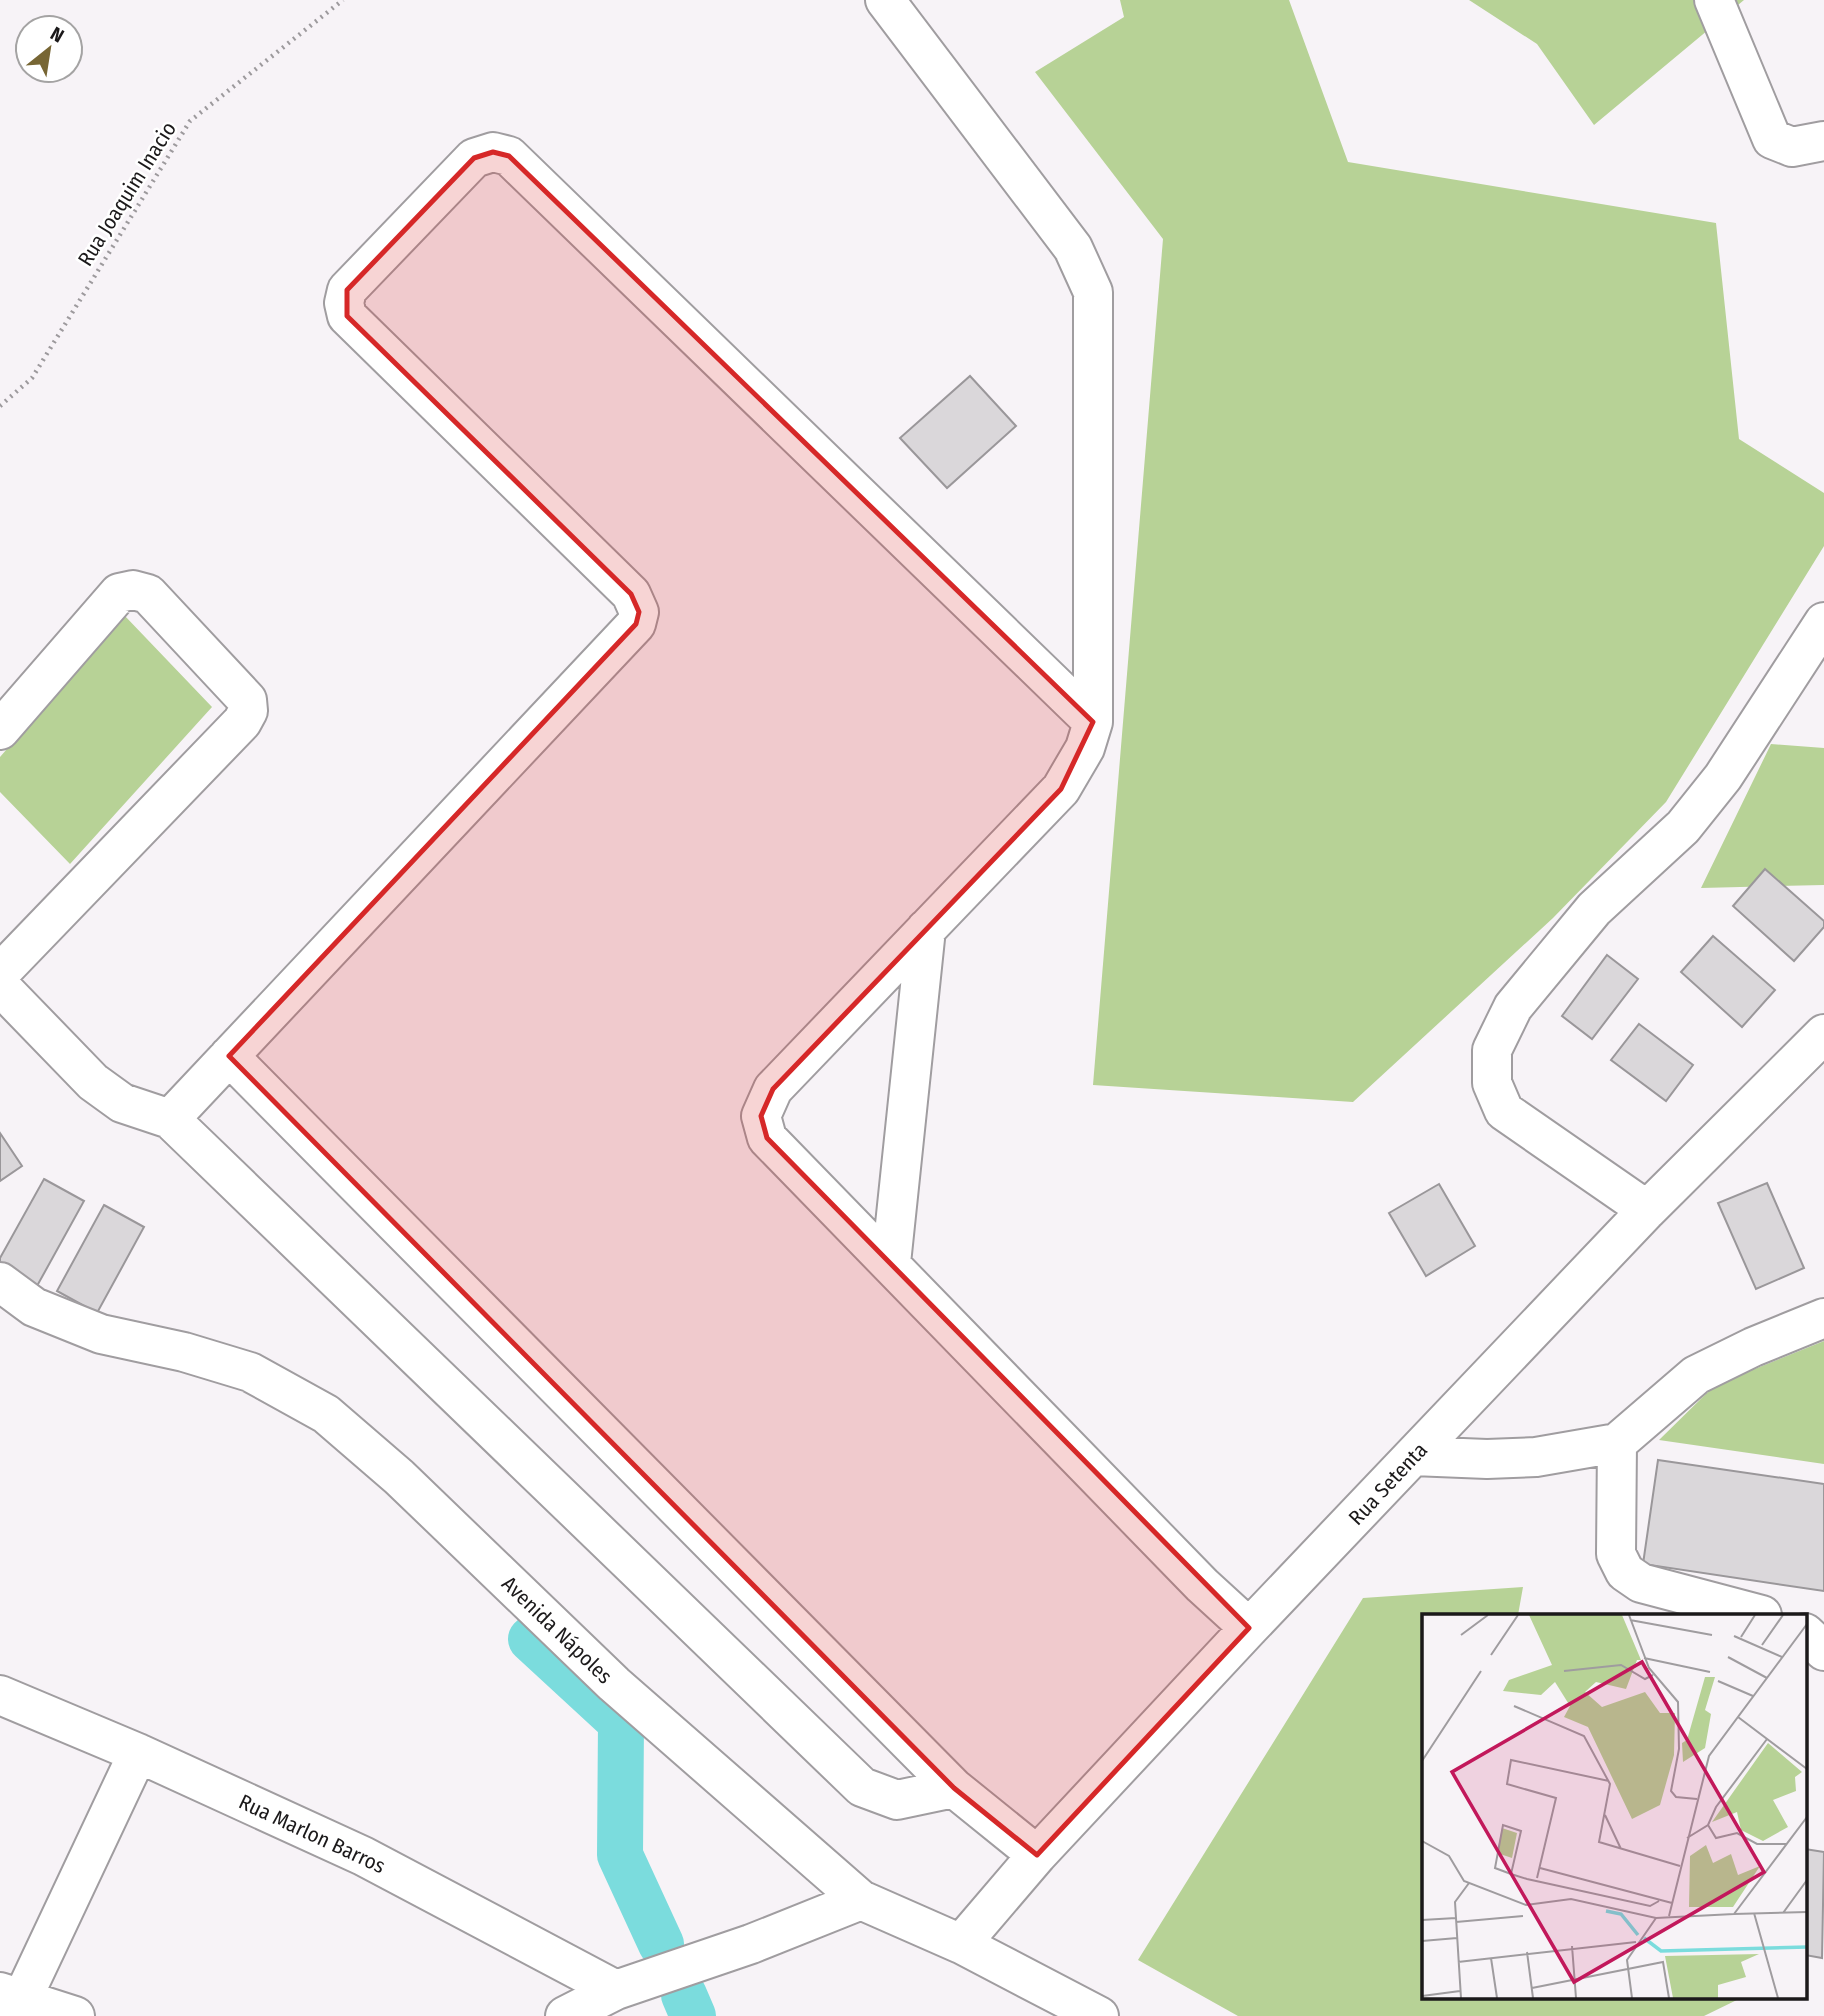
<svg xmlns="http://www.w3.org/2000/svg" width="1824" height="2016" viewBox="0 0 1824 2016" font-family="'Fira Sans Condensed',sans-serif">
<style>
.green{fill:#b7d296}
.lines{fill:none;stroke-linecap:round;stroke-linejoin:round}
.canal{stroke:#7bdcdd;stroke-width:46}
.building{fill:#dad7da;stroke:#9a979a;stroke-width:2}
.minor-casing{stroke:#a09da0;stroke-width:42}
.path{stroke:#9d9a9d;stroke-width:4.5;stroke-dasharray:2 5;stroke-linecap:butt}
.minor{stroke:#fff;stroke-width:38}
.marked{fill:#d62828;fill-opacity:0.2;stroke:#d62828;stroke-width:5;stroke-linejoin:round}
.labels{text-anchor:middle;stroke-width:5;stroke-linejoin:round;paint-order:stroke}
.street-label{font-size:21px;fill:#1b191a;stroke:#fff}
.inset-river{fill:none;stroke:#7bdcdd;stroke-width:3.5}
.inset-road{fill:none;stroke:#9f9c9f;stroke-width:2}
.view{fill:#c2185b;fill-opacity:0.15;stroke:#c2185b;stroke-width:3.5}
.inset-edge{fill:none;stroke:#1b191a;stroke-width:3.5}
</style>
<rect width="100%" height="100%" fill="#f7f3f7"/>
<path class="green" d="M 1120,0 L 1289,0 L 1348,162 L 1716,223 L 1739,439 L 1824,493 L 1824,546 L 1666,802 L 1553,918 L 1353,1102 L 1093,1085 L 1163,239 L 1035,72 L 1124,17 Z
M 1469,0 L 1744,0 L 1594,125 L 1537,44 Z
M 124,615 L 212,707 L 70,864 L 0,792 L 0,757 Z
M 1771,744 L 1824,748 L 1824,885 L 1701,888 Z
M 1824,1341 L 1824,1464 L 1659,1440 L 1715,1385 Z
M 1523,1587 L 1518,1615 L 1423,1615 L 1423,1997 L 1743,1997 L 1704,2016 L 1238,2016 L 1138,1960 L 1363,1598 Z"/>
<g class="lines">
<path class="canal" d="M 531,1639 L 621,1722 L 620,1855 L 661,1944
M 684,1995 L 693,2016"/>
</g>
<path class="building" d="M 970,376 L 1016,426 L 947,488 L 900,438 Z
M 1765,869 L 1824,921 L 1824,927 L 1794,961 L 1733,906 Z
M 1713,936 L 1775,990 L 1742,1027 L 1681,972 Z
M 1607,955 L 1638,979 L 1592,1039 L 1562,1016 Z
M 1639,1024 L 1693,1065 L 1666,1101 L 1611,1060 Z
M 0,1133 L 22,1166 L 0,1181 Z
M 44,1179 L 84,1201 L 37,1286 L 0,1267 L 0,1258 Z
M 1767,1183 L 1804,1268 L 1756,1289 L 1718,1203 Z
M 1439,1184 L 1475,1246 L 1426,1276 L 1389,1213 Z
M 104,1205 L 144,1227 L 97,1313 L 57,1291 Z
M 1658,1460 L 1824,1484 L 1824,1591 L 1643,1564 Z
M 1805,1849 L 1824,1852 L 1822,1958 L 1805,1955 Z"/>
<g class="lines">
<g class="minor-casing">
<path id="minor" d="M 885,0 L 1073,248 L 1093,292 L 1093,722 L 1085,748 L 1061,789 L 773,1089 L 761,1116 L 767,1138 L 1202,1585 L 1249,1628
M 1714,0 L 1772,139 L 1792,147 L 1824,141
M 0,730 L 119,593 L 133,590 L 148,594 L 247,700 L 248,711 L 242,722 L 0,973
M 0,986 L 93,1082 L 122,1103 L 170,1119 L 862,1787 L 897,1800 L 954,1788
M 229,1056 L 954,1788 L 1037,1855
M 170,1119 L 636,624 L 639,612 L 631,594 L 347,316 L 344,303 L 347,290 L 474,158 L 493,152 L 509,156 L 1093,722
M 1647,1210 L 1504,1111 L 1492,1083 L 1492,1050 L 1513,1007 L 1594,909 L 1683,827 L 1723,777 L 1824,622
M 891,1263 L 926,929
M 0,1282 L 34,1307 L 101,1334 L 184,1352 L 250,1372 L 326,1414 L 399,1477 L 614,1684 L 861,1900 L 961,1944 L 1099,2016
M 1617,1443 L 1616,1554 L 1625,1572 L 1641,1583 L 1762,1615
M 1413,1456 L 1487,1459 L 1536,1457 L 1617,1443 L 1696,1375 L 1753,1347 L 1824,1318
M 1805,1633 L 1824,1651
M 0,1695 L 138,1753 L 363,1856 L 616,1990
M 961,1944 L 1037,1855 L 1249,1628 L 1647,1210 L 1824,1034
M 0,1992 L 75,2016
M 14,2016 L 138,1753
M 565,2016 L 616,1990 L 751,1944 L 861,1900"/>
</g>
<path class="path" d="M 0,406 L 32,378 L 190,121 L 343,0"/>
<use href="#minor" class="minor"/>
</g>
<path class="marked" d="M 493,152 L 509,156 L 1093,722 L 1061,789 L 773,1089 L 761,1116 L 767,1138 L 1249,1628 L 1037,1855 L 954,1788 L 229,1056 L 636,624 L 639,612 L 631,594 L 347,316 L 347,290 L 474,158 Z"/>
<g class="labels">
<g class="street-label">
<text transform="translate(127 194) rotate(-58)" y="7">Rua Joaquim Inacio</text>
<text transform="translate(1388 1484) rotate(-47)" y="7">Rua Setenta</text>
<text transform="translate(557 1630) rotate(44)" y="7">Avenida Nápoles</text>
<text transform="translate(312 1834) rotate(25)" y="7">Rua Marlon Barros</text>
</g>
</g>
<g transform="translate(1422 1614)">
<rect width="385" height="385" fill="#f7f3f7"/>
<path d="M 107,1 L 200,1 L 219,46 L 215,46 L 204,75 L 174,68 L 163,78 L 180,93 L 223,78 L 238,99 L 253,99 L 252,141 L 238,191 L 210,205 L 166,113 L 142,103 L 148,92 L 133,68 L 119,81 L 81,77 L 87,66 L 130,51 ZM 283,63 L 293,63 L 283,96 L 289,100 L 283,134 L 261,148 L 260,129 L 265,126 ZM 346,129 L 380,158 L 373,163 L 374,177 L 351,186 L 366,213 L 341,227 L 319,216 L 315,198 L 290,208 ZM 80,214 L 95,219 L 90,244 L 75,239 ZM 284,231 L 291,249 L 309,240 L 316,261 L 338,252 L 311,293 L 267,293 L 268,242 ZM 337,340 L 319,348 L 324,363 L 296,371 L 296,384 L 251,384 L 243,342 Z" fill="#b7d296"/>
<path class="inset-river" d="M 184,297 L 199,300 L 216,321M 222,324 L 239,337 L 385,333"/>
<path class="inset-road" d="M 207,1 L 227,54 L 256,88 L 257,135 L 249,177 L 254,183 L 275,185M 208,6 L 290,21M 39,21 L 66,1M 312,22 L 360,43M 319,23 L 333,1M 340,31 L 361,1M 69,41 L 96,1M 306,43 L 345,64M 222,44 L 288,58M 142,57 L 199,51 L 223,65 L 231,61M 296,67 L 331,82M 92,92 L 162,122 L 188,170 L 177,228 L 258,252M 316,103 L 385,155M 0,147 L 59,57M 183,201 L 199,235M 286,211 L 294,224 L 315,219 L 335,230 L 365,230M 265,224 L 286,211 L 294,193 L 345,125M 0,227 L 27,242 L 42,267 L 104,291 L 149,285 L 234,304 L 312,300M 118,254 L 250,289M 89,260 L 99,217 L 81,211 L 73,254 L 89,260 L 105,265 L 228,292 L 237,287M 115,264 L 134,184 L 85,170 L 89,146 L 187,167M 332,299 L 356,384M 361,299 L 385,266M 312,300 L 385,203M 312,300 L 385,298M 247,302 L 287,142 L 385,10M 0,306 L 34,304M 34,308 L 101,302M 0,327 L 35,324M 150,332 L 154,384M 105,338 L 111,384M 69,344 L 75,384M 36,348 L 214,328M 110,374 L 241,348 L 247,384M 0,382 L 38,377M 39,384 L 33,288 L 47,269M 210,384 L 205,346 L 234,304"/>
<path class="view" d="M 220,48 L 342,258 L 152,368 L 30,158 Z"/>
<rect width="385" height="385" class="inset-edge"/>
</g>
<g transform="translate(49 49) rotate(30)"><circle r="33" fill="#ffffff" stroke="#a4a3a3" stroke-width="2"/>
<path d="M0-5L12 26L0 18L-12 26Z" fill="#776634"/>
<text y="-10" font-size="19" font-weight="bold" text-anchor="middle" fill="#1b191a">N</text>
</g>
</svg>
